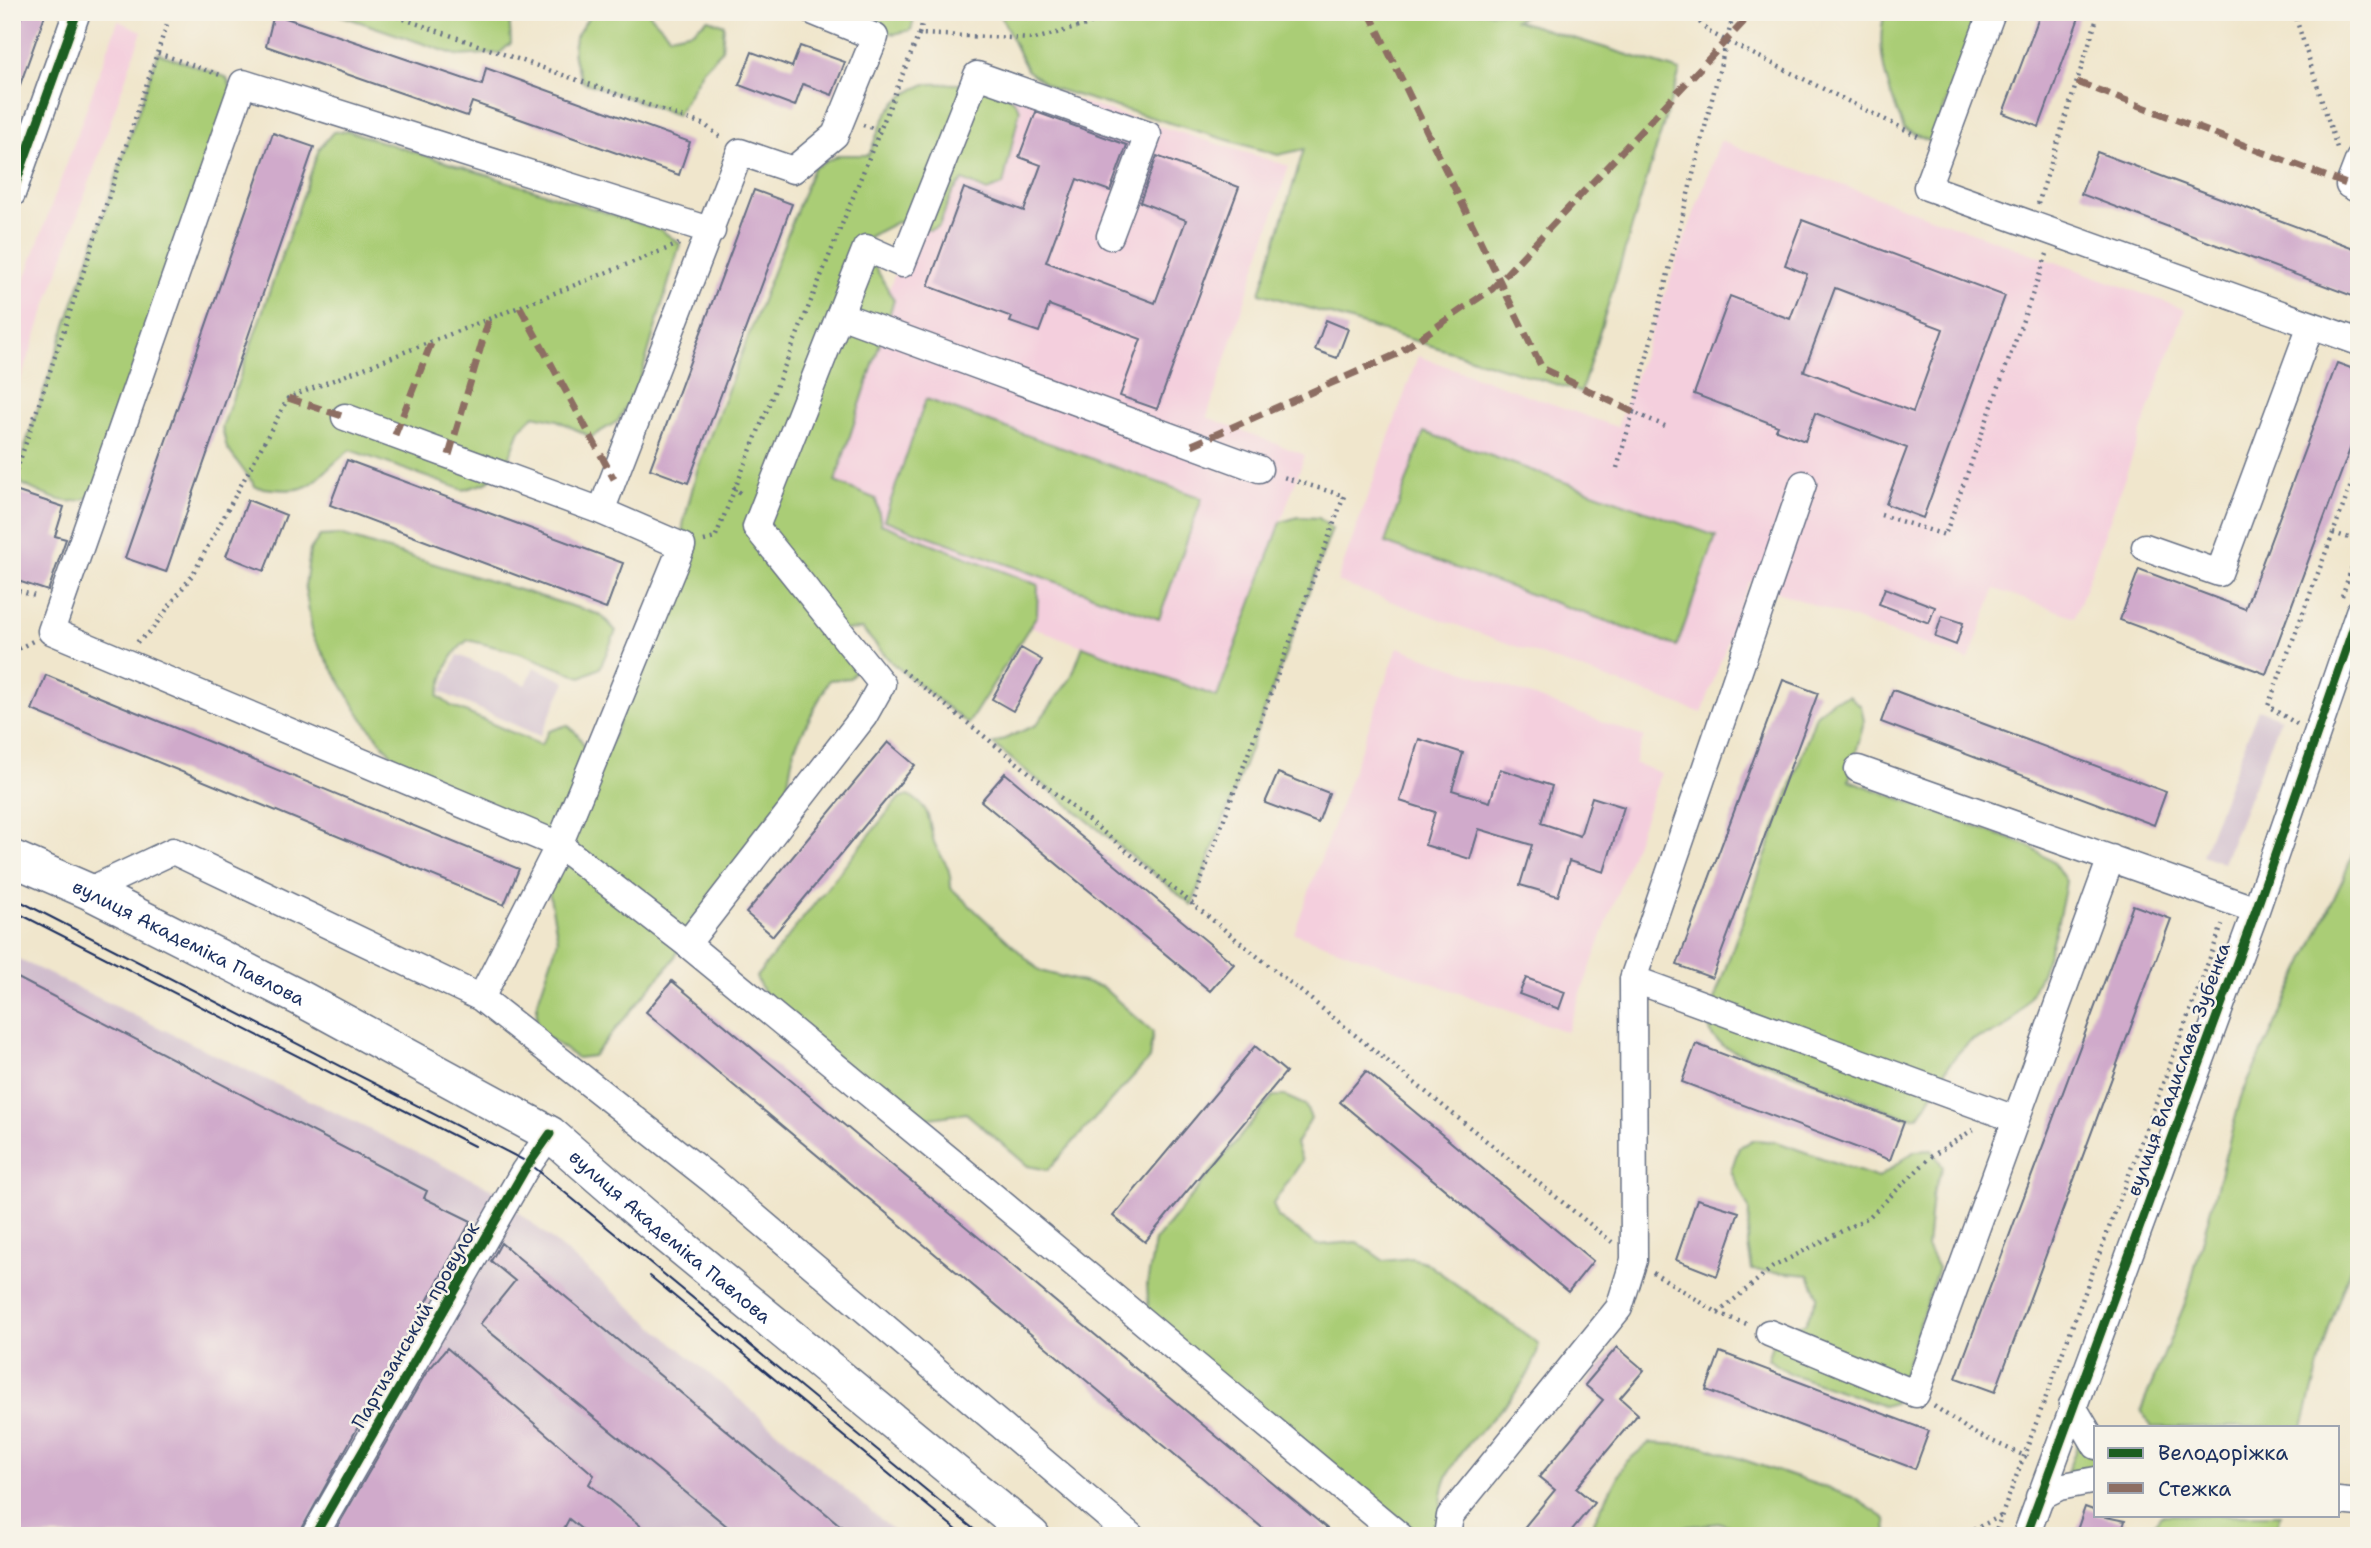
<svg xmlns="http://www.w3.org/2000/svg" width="2371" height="1548" viewBox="0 0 2371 1548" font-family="'Shantell Sans',sans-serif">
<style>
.built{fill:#f4cfdd}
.industrial{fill:#d0bdcd}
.green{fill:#aacd76;stroke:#627e6a;stroke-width:2}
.building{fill:#d0aacb;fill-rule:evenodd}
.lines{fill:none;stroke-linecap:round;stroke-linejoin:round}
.minor-casing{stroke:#666f84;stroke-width:29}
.major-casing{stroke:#666f84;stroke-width:38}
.path{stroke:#666f84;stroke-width:4.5;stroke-dasharray:2 5;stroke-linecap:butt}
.minor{stroke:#fff;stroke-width:26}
.major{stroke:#fff;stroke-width:35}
.tram{stroke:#1b2f5e;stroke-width:2}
.quiet{stroke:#8d6e63;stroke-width:7;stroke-dasharray:14 7;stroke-linecap:butt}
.cycleway-casing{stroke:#f7f3e8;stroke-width:13}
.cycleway{stroke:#1b5e20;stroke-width:9}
.labels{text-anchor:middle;stroke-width:5;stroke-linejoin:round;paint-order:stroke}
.street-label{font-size:19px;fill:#1b2f5e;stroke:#f7f3e8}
</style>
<rect width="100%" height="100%" fill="#f7f3e8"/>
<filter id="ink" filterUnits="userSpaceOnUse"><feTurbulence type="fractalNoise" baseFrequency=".0143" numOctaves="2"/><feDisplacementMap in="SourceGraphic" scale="14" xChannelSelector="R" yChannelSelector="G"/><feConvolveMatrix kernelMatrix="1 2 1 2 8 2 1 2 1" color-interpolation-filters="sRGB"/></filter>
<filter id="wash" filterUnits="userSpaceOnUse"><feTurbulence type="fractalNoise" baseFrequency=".00686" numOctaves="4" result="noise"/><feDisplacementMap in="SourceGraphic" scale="28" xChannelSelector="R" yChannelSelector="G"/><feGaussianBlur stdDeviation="1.57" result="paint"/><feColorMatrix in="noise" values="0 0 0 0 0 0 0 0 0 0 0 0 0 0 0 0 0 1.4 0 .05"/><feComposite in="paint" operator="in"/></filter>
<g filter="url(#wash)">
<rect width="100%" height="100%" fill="#f0e6cc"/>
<path class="built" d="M 118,21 L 142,31 L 12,405 L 12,315 Z
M 974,69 L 1289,166 L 1207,417 L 1305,455 L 1217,698 L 794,535 Z
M 1720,141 L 2185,309 L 2075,617 L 1995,589 L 1969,660 L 1749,582 L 1702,713 L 1337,582 L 1418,356 L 1617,427 Z
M 1398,647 L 1644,737 L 1634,763 L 1661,773 L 1567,1032 L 1294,933 Z"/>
<path class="industrial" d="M 458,655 L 526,685 L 534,667 L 566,682 L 540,736 L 441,692 Z
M 2258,709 L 2281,718 L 2223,863 L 2202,855 Z
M 12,956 L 492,1189 L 900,1536 L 12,1536 Z"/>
<path class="green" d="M 331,12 L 509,12 L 511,43 L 500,53 L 459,56 Z
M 593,12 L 648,12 L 670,36 L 693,31 L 708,19 L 724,25 L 722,50 L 703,70 L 677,115 L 583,82 C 567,48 571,40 593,12 Z
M 832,12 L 916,12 L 911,30 L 894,34 Z
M 999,12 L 1533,12 L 1515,20 L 1680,71 L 1581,392 L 1260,293 L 1304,149 L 1278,155 L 1052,88 L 1027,70 Z
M 1885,12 L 1979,12 L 1932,143 L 1904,129 C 1889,92 1874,52 1885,12 Z
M 158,53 L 226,77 L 234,93 L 94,494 C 69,511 46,495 22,484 L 17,470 Z
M 926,84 C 957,84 1002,79 1020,109 L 1003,185 L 987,191 L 963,180 L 952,193 L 939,226 L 930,230 L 897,222 L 868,237 L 874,265 L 894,300 L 835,482 L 876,499 L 881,524 L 1038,585 L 1037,615 L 968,724 L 892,663 L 862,629 L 829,631 L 856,669 L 850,678 L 829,680 L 794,749 L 786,793 L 719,885 L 671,963 L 593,1056 L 577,1058 L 536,1029 L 537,1004 L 558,940 L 549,892 L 686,558 L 683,525 L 698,467 L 813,168 L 839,155 L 869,155 C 883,119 887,99 926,84 Z
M 348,131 L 661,230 L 680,244 L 640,380 L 618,421 L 591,437 L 557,420 L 534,415 L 520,430 L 508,461 L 486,483 L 463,490 L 350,450 C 306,484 318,496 256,487 L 227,448 L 222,428 L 319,149 L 333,132 Z
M 926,399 L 1202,498 L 1159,619 L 884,520 Z
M 1424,432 L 1716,536 L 1677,646 L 1385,543 Z
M 1298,517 L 1319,518 L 1332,529 L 1192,905 L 993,744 L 1036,725 L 1071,678 L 1083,646 L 1217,697 L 1281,522 Z
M 340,535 L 601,615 L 616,631 L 600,668 L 581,677 L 520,653 L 468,640 C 449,654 444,673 438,696 L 451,706 L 541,745 L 549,731 L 567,725 C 606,753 574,793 560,828 L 544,830 L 403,769 L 362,718 L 313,637 L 305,587 L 310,550 L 320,536 Z
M 1849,696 L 1861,706 L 1864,721 L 1849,780 L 2029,846 L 2054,863 L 2066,881 C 2059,925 2040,1000 2004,1028 C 1995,1035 1979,1035 1970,1042 C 1944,1062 1937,1092 1918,1117 L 1906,1117 L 1724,1047 L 1712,1036 L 1707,1020 L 1816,715 L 1833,700 Z
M 909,795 C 933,810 927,819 934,842 C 942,863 950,859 951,888 L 1040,971 L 1102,987 L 1153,1032 L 1149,1059 L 1048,1170 L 1028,1166 L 966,1113 L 916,1120 L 768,1002 L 756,977 L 899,798 Z
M 2359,838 L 2359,1244 L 2329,1328 L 2303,1427 L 2151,1427 L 2141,1410 L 2186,1301 L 2241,1097 L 2342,881 Z
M 1273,1096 L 1285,1096 L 1305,1105 L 1311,1118 L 1296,1144 L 1302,1161 L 1273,1204 L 1278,1217 L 1317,1245 L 1357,1242 L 1384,1261 L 1411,1258 L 1425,1262 L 1539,1344 C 1530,1396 1476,1424 1452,1467 C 1437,1494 1443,1509 1438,1536 L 1409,1536 L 1149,1319 L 1147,1284 L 1155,1241 Z
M 1755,1140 L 1777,1142 L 1878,1178 L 1915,1151 L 1932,1150 L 1943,1167 L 1932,1195 L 1927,1247 L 1938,1268 L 1894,1403 L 1884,1406 L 1791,1374 L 1768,1359 C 1772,1336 1783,1327 1805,1324 L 1818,1296 L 1809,1275 L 1752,1270 L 1748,1245 L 1749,1209 L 1731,1171 L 1739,1147 Z
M 2079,1441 L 2096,1458 L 2096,1472 L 2067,1473 Z
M 1649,1443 L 1703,1446 L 1853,1497 L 1886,1519 L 1887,1536 L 1755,1536 L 1721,1523 L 1683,1527 L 1680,1536 L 1586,1536 L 1625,1463 Z
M 2161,1515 L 2280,1515 L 2274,1536 L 2145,1536 Z"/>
<g id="blocks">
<path class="building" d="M 23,12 L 46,12 L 15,99 L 12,41 Z
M 2041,12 L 2081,12 L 2039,127 L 2003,113 Z
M 274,14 L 482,85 L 486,68 L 690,142 L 679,175 L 472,102 L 467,116 L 266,46 Z
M 800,46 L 845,62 L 832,95 L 803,84 L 795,106 L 739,85 L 752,52 L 792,67 Z
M 1036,112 L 1127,145 L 1110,191 L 1077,179 L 1046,262 L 1155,303 L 1186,220 L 1140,202 L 1157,156 L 1239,187 L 1157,409 L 1120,396 L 1141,339 L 1049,305 L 1039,332 L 1010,322 L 1012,317 L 928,286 L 964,188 L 1024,211 L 1041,165 L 1019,157 Z
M 273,133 L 314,147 L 166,572 L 125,558 Z
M 2097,152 L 2359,250 L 2359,286 L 2355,297 L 2081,194 Z
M 754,190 L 792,204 L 688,483 L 650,469 Z
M 1802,220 L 2005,296 L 1923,518 L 1886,504 L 1907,448 L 1815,413 L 1805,441 L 1776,430 L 1778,426 L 1694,394 L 1730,296 L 1790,319 L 1807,274 L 1785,265 ZM 1835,288 L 1943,329 L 1913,412 L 1804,371 Z
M 1326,320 L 1348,329 L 1337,358 L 1315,350 Z
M 2337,363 L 2359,371 L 2359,425 L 2266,674 L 2120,620 L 2139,569 L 2245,609 Z
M 347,460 L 623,563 L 606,609 L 330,505 Z
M 12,490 L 64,507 L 55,536 L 66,539 L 48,591 L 12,579 Z
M 248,500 L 286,515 L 264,571 L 226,556 Z
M 1885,588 L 1935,607 L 1929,623 L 1879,604 Z
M 1942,616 L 1963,623 L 1956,645 L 1935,637 Z
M 1021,648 L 1042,660 L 1013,711 L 992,699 Z
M 46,675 L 519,869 L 504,905 L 32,710 Z
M 1783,680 L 1818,693 L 1712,978 L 1677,965 Z
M 1893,690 L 2166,792 L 2154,825 L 1881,722 Z
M 1419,739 L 1463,753 L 1452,790 L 1490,802 L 1500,769 L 1552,786 L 1541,823 L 1580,836 L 1592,797 L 1624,807 L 1604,872 L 1569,861 L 1558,896 L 1520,885 L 1532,845 L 1479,829 L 1470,859 L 1425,845 L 1435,812 L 1400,801 Z
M 888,742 L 915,765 L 773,936 L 746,913 Z
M 1005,773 L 1234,964 L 1210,991 L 981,801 Z
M 1278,773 L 1329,793 L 1318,823 L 1265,803 Z
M 2133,905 L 2171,919 L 1995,1392 L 1956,1378 Z
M 12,975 L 427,1191 L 424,1198 L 471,1221 L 298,1536 L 12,1536 Z
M 1526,978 L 1565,992 L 1559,1009 L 1519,994 Z
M 672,981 L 1276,1486 L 1336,1536 L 1272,1536 L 646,1012 Z
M 1696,1044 L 1904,1122 L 1890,1160 L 1682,1082 Z
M 1255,1046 L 1286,1072 L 1145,1242 L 1113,1216 Z
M 1366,1071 L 1593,1261 L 1568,1292 L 1340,1102 Z
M 1697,1199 L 1739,1212 L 1717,1276 L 1676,1260 Z
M 501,1243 L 853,1536 L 739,1536 L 480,1324 L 515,1281 L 491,1261 Z
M 1617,1347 L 1644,1370 L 1620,1398 L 1638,1414 L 1576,1488 L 1594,1503 L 1567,1536 L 1517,1536 L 1555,1490 L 1539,1477 L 1603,1400 L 1585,1385 Z
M 447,1348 L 594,1475 L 589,1484 L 653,1536 L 590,1536 L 569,1519 L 560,1536 L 332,1536 L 426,1373 Z
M 1720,1352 L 1929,1431 L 1915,1469 L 1706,1390 Z
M 2085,1507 L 2096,1511 L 2096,1515 L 2125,1521 L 2120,1536 L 2075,1536 Z"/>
</g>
</g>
<g filter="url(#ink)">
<use href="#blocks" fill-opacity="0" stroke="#666f84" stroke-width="2"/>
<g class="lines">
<g class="minor-casing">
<path id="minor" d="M 1992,12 L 1927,187 L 2359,342
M 2359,159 L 2349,185 L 2359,190
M 12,194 L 77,12
M 712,231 L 243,83 L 51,631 L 559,845 L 687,944 L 957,1166 L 1400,1536
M 840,315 L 1259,469
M 345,417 L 601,511 L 682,546 L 559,845 L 481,998
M 601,511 L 740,152 L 793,170 L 835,135 L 875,37 L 814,12
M 2145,547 L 2219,573 L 2311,325
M 1858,769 L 2256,910
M 88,891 L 173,851 L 481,998 L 712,1180 L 1131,1536
M 687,944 L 864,716 L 882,684 L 756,527 L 866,248 L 902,264 L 977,75 L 1148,135 L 1110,236
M 1633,979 L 2015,1119
M 1769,1333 L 1916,1394 L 2111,858
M 2072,1405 L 2096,1446
M 2039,1497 L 2059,1487 L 2096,1480
M 2338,1501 L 2359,1503
M 314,1536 L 524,1171 L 550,1134
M 1447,1536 L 1450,1516 L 1619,1308 L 1634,1260 L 1633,979 L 1803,484
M 2026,1536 L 2256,910 L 2359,612"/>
</g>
<g class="major-casing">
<g id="major">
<path id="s1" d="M 12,858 L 88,891 L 300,998 L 550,1134 L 663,1232 L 1032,1536"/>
</g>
</g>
<path class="path" d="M 384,12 L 705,125 L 723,139
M 1092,12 L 1095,23
M 1690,12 L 1709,32 L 1922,138
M 2294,12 L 2338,151
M 12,31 L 19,12
M 919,34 L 926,12
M 158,53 L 223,76
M 863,125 L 879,130
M 2038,204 L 2099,12
M 1665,426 L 1633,412 L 1734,12
M 1617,468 L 1633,412
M 12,484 L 171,12
M 733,487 L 743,495
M 1881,515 L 1945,535 L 2047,254
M 2333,533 L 2359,541
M 704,541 L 715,538 L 919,34 L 1035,39 L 1133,12
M 12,589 L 38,597
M 2342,596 L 2359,547
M 137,642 L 151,631 L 193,574 L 288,398 L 679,244
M 12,652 L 33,641
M 902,670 L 1612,1242
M 2297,724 L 2268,706 L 2359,464
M 1192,905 L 1344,496 L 1280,476
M 1653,1272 L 1718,1313 L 1749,1325
M 1718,1313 L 1773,1267 L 1869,1217 L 1932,1156 L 1974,1129
M 1934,1406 L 1972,1432 L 2027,1457
M 1961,1536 L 2001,1516
M 1994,1536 L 2224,920"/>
<use href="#minor" class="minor"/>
<use href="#major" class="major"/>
<path class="tram" d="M 12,897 L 529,1163 L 982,1536
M 12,910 L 474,1146
M 650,1276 L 964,1536"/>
<path class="quiet" d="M 1369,12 L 1542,368 L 1633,412
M 2077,82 L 2349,185
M 520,307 L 614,479
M 288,398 L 345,417
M 395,435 L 432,341
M 1192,445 L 1395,355 L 1492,289 L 1753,12
M 449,455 L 489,319"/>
<g class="cycleway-casing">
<path id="cycleway" d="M 12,194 L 77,12
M 314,1536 L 524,1171 L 550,1134
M 2026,1536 L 2256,910 L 2359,612"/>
</g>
<use href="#cycleway" class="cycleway"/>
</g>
</g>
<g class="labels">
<g class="street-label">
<text dy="7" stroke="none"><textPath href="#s1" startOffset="196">вулиця Академіка Павлова</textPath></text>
<text transform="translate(2178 1069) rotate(-70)" y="7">вулиця Владислава Зубенка</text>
<text dy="7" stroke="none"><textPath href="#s1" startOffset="763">вулиця Академіка Павлова</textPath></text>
<text transform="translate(415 1325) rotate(-60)" y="7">Партизанський провулок</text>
</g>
</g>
<rect width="2371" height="1548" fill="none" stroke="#f7f3e8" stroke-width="42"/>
<rect x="2094" y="1426" width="245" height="91" fill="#f7f3e8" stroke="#9fa5b1" stroke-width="2"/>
<rect x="2108" y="1448" width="35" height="10" fill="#1b5e20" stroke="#9fa5b1" stroke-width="2"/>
<text x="2158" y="1460" font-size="21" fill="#1b2f5e">Велодоріжка</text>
<rect x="2108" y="1483" width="35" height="10" fill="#8d6e63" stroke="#9fa5b1" stroke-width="2"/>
<text x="2158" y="1496" font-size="21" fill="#1b2f5e">Стежка</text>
</svg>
